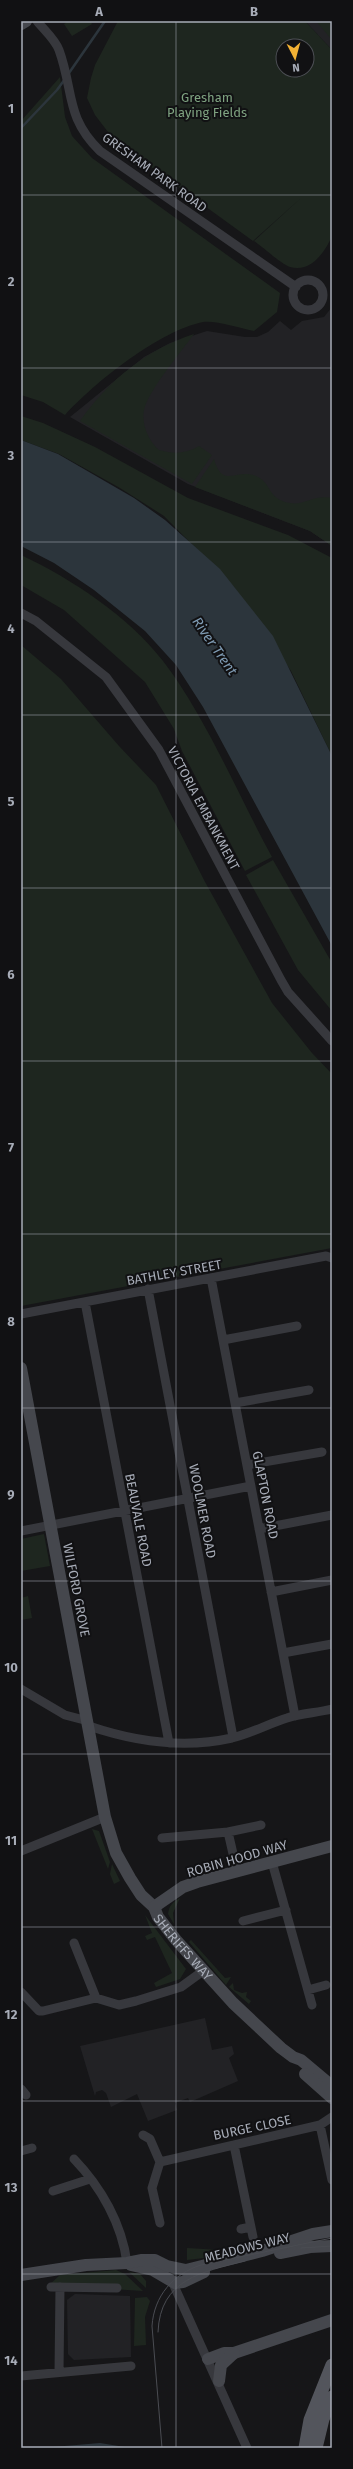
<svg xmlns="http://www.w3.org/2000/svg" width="353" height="2469" viewBox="0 0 353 2469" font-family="'Fira Sans',sans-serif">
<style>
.built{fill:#222225}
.green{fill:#1e261f;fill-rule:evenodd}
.water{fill:#2c353c}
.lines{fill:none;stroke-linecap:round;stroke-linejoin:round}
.stream{stroke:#2c353c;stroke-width:2.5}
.street{stroke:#37383d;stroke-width:9}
.secondary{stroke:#45474d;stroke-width:12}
.primary{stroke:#53555c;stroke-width:13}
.tram{stroke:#4a4c52;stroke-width:1}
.grid{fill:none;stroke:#a8adb8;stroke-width:1;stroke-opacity:0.55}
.labels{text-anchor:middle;stroke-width:4;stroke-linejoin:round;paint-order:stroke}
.park-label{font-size:13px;fill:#7fa381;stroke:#111113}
.street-label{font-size:13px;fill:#a8adb8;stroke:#111113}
.water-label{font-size:14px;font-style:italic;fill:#7f9bb3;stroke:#111113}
.neatline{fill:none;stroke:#a8adb8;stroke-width:1.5}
.grid-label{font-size:13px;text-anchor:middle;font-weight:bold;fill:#a8adb8}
</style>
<rect width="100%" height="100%" fill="#161618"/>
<path class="built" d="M 305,21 L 332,21 L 332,50 Z
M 332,307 L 332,546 L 310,531 L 188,484 L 70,417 L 144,357 L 170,343 L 207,331 L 245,337 L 257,337 L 268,332 L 280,321 L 291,330 L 302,321 L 324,317 Z
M 205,2018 L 212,2050 L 232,2046 L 234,2054 L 229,2058 L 238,2081 L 190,2102 L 188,2098 L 175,2103 L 177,2110 L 148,2121 L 137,2094 L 111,2107 L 106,2093 L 102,2090 L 96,2092 L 95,2096 L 80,2046 Z
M 75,2294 L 130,2296 L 131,2357 L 74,2360 L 68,2354 L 67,2300 Z"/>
<path class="green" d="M 68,21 L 90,21 L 92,24 L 72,36 L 64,24 Z
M 118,21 L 305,21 L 332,50 L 332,236 C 325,252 311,273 290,267 C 281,264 263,247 254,241 L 301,198 L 253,241 L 129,151 L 108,132 L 95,115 L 87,98 L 91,78 L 95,65 ZM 283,46 L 307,46 L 307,70 L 283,70 Z
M 316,21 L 332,21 L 332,40 Z
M 60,77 L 65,117 L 72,136 L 92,158 L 280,293 L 277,312 L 254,331 C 241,328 214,320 203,322 C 159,331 95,382 65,415 L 43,402 L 21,395 L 21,121 Z
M 194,334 C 181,352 148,391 144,410 C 141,424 149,442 159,450 C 173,454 186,454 199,446 L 212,455 L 192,484 L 80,421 C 108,381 147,349 194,334 Z
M 21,416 L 43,423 L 95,447 L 188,498 L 288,535 L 332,558 L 332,756 L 291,671 L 234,587 L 164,516 L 120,488 L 59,454 L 21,440 Z
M 214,459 C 223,491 237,466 258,477 C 272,484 267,499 290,503 C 304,506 313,494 332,498 L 332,546 L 310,531 L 195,487 Z
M 21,555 C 72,579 128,616 163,661 C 206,717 238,795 272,857 L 245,871 L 182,751 L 174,729 L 145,682 L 64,610 L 21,585 Z
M 21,645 L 61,679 L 119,746 L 156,785 L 204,880 L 272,1003 L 312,1053 L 332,1074 L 332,1248 L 21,1306 Z
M 273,860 L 332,963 L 332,1011 L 298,970 L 246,875 Z
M 44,1534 L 50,1566 L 21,1571 L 21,1539 Z
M 28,1596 L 32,1618 L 21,1620 L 21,1598 Z
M 92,1829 L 99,1831 L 110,1862 L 108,1869 Z
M 112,1864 L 120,1881 L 114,1884 L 110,1874 Z
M 180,1898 L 173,1913 L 174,1924 L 168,1914 C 169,1905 173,1902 180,1898 Z
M 145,1915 L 186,1969 L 180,1979 L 156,1987 L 154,1983 L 172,1973 L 155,1937 L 147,1940 L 145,1936 L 152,1933 Z
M 191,1940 L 225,1978 L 231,1977 L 226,1985 L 189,1942 Z
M 233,1983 L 234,1990 L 242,1993 L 247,1992 L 246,1997 L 251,2001 L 249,2004 L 229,1987 Z
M 255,2247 L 246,2253 L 187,2260 L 187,2248 L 220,2250 Z
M 116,2270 L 125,2274 L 143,2291 L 49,2285 L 60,2275 Z
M 129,2272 L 140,2274 L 146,2281 L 146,2288 Z
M 147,2297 L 150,2301 L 145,2317 L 146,2345 L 134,2346 L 135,2298 Z"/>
<path class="water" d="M 21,440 L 58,454 L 134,498 L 165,520 L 220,569 L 273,636 L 332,756 L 332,946 L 203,707 L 176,665 L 145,631 L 94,590 L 54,563 L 21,546 Z
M 100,2443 L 131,2448 L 41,2448 Z"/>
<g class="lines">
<path class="stream" d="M 69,73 L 105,21
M 21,128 L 57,90 L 65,79"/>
<path class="street" d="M 37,21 C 44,30 55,39 59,50 C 74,91 65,117 100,151 L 296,287
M293 295a15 15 0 1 1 30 0a15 15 0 1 1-30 0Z
M 21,613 L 36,621 L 106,677 L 159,750 L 281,980 L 288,992 L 332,1041
M 211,1278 L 295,1716
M 148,1289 L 233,1737
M 85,1302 L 169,1743
M 21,1314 L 326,1256 L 332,1258
M 223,1340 L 297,1326
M 235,1403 L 309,1390
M 247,1465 L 322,1452
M 259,1529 L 332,1515
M 21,1531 L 251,1486
M 271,1592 L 332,1580
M 283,1653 L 332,1644
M 21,1689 L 65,1715 L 88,1721
M 89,1726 C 136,1742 183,1749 232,1738 C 252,1733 268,1724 287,1718 C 301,1713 317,1713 332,1709
M 228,1832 L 237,1871
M 162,1838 L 228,1832 L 261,1825
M 21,1851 L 105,1817
M 272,1862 L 312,2005
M 243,1921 L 286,1910
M 74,1943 L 96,1998
M 308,1990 L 326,1985
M 21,1992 L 39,2011 L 43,2011 L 96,1998 L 119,2005 L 136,2001 L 181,1987 L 203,1971
M 21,2089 L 26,2095
M 320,2125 L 332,2180
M 143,2135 L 150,2139 L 160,2162
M 234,2145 L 253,2237
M 21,2151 L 32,2148
M 74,2159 C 101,2187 122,2224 127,2263
M 160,2162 L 320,2125 L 332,2117
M 160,2162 L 152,2188 L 160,2223
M 53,2191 L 90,2179
M 241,2229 L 251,2227
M 171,2279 L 247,2448
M 51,2287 L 117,2288
M 59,2372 L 60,2287
M 21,2376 L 131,2366"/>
<g class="secondary">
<path d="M 21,24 L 26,21"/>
<path id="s1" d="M 21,1368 L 105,1817 L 116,1853 L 130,1878 L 141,1895 L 154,1907 L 158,1917 L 176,1940 L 233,2003 L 281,2048 L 293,2057 L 301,2060 L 332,2086"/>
<path d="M 154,1907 L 183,1887 L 197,1882 L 332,1846"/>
<path d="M 305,2074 L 332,2098"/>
<path d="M 280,2253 L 310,2247 L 332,2246"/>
<path d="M 131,2265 L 153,2270 L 175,2283 L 183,2282 L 204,2272"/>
<path d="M 21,2275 L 86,2265 L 127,2263 L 142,2260 L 155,2260 L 167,2266 L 186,2270 L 262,2251 L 313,2234 L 332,2231"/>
<path d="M 208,2359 L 224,2353 L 234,2353 L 332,2320"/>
<path d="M 219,2381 L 221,2365 L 234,2353"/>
</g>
<path class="primary" d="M 305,2448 L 310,2420 L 332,2365
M 316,2448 L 323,2419 L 332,2397"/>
<path class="tram" d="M 301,2248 L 332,2246
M 158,2332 C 160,2279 202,2272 245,2261
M 162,2448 L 152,2326 C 154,2296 173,2274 201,2265 L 332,2238"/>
</g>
<path class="grid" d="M 176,21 L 176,2448M 21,195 L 332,195M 21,368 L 332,368M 21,542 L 332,542M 21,715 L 332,715M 21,888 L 332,888M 21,1061 L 332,1061M 21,1234 L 332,1234M 21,1408 L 332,1408M 21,1581 L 332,1581M 21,1754 L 332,1754M 21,1927 L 332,1927M 21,2101 L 332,2101M 21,2274 L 332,2274"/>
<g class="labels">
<g class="park-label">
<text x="207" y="102">Gresham<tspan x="207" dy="15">Playing Fields</tspan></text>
</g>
<g class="street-label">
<text transform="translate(155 172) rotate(36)" y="5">GRESHAM PARK ROAD</text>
<text transform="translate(204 808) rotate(62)" y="5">VICTORIA EMBANKMENT</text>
<text transform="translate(174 1272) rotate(-10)" y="5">BATHLEY STREET</text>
<text transform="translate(266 1495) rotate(79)" y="5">GLAPTON ROAD</text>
<text transform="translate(203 1511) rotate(79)" y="5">WOOLMER ROAD</text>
<text transform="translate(139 1520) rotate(79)" y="5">BEAUVALE ROAD</text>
<text transform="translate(77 1590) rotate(79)" y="5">WILFORD GROVE</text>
<text transform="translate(237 1858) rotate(-16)" y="5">ROBIN HOOD WAY</text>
<text dy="5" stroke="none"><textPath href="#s1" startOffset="611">SHERIFFS WAY</textPath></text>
<text transform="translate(252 2127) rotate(-12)" y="5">BURGE CLOSE</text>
<text transform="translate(247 2247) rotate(-14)" y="5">MEADOWS WAY</text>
</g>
<g class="water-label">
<text transform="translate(215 646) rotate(55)" y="5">River Trent</text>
</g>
</g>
<rect width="353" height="2469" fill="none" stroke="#111113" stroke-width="44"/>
<g transform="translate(295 58) rotate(174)"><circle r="19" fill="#111113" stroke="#4d4f55"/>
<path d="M0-3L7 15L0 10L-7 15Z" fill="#f2b134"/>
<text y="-6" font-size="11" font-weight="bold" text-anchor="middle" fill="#a8adb8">N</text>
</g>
<rect x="22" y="22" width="309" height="2425" class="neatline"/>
<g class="grid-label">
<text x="99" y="16">A</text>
<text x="254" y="16">B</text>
<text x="11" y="113">1</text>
<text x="11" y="286">2</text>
<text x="11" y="460">3</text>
<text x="11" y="633">4</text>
<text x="11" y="806">5</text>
<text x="11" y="979">6</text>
<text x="11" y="1152">7</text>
<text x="11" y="1326">8</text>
<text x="11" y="1499">9</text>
<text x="11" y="1672">10</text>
<text x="11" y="1845">11</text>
<text x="11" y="2019">12</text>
<text x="11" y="2192">13</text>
<text x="11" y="2365">14</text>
</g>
</svg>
